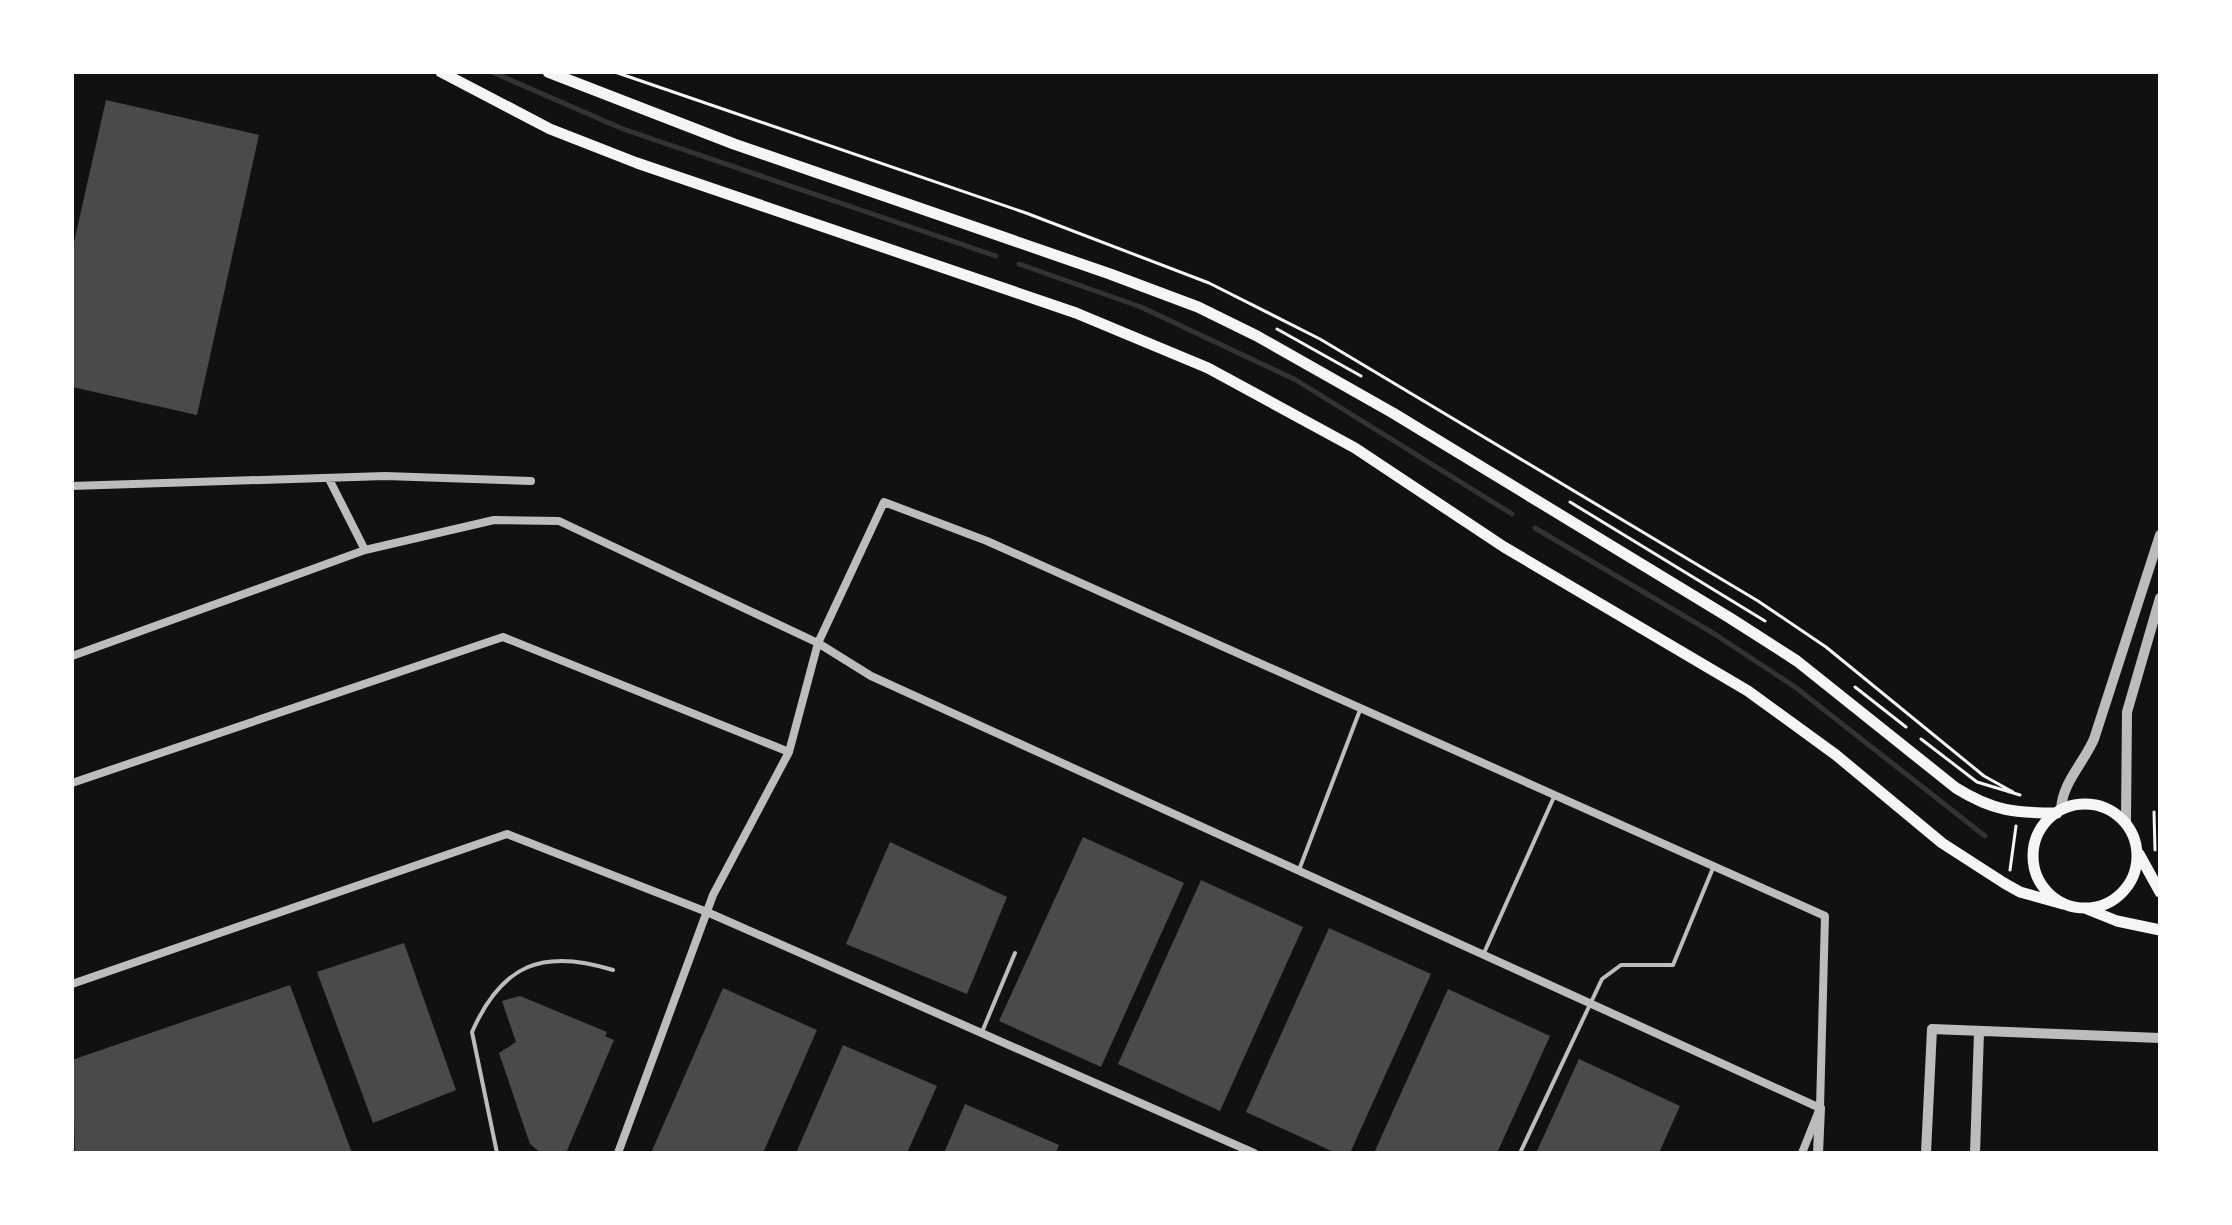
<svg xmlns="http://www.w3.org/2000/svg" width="2232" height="1225" viewBox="0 0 2232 1225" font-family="Rubik,sans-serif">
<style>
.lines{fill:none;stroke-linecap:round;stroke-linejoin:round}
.stream{stroke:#333;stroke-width:5}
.building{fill:#4a4a4a}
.path{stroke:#f5f5f5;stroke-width:3}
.service{stroke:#bcbcbc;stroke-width:4}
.minor{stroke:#bcbcbc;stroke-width:8}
.tertiary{stroke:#bcbcbc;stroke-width:10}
.secondary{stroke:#f5f5f5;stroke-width:11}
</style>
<rect width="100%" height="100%" fill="#111"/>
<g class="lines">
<path class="stream" d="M 492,72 L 623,129 L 996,256
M 1019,264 L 1141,307 L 1296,380 L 1512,514
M 1535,528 L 1713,633 L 1795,687 L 1985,836"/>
</g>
<path class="building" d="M 106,100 L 259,135 L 197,415 L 72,387 L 72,251 Z
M 1083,837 L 1184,883 L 1101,1067 L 999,1021 Z
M 890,842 L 1007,897 L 967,994 L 846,944 Z
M 1201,880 L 1303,927 L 1220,1111 L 1118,1064 Z
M 1329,928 L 1431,974 L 1350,1153 L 1336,1153 L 1246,1112 Z
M 404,943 L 456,1090 L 373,1123 L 317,972 Z
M 290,985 L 352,1153 L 75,1153 L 72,1060 Z
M 723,988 L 817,1030 L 763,1153 L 651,1153 Z
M 1448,989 L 1550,1036 L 1497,1153 L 1374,1153 Z
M 520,996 L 607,1032 L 605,1036 L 614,1040 L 566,1153 L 541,1153 L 530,1144 L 499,1053 L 516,1042 L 502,1001 Z
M 843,1045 L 937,1086 L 907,1153 L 796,1153 Z
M 1579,1059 L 1680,1106 L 1659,1153 L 1536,1153 Z
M 965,1104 L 1059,1145 L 1056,1153 L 944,1153 Z"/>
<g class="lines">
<path class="path" d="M 615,72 L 1026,213 L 1209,283 L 1320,339 L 1758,601 L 1826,647 L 1984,776 L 2013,792
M 1277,329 L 1361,376
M 1570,502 L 1765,621
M 1855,687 L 1906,727
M 1921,739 L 1977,782 L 2020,795
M 2154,812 L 2155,850
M 2010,870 L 2016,826"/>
<path class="service" d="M 1299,870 L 1360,710
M 1484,953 L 1554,797
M 982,1032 L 1015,953
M 497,1153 L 472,1032 C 502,964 543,948 613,970
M 1520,1153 L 1602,979 L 1621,965 L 1673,965 L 1713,868"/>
<path class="minor" d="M 330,481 L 365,550
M 72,486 L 385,476 L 531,481
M 72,656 L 365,550 L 494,520 L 559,521 L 818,643 L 884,502 L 987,541 L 1825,916 L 1820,1108 L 1802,1153
M 72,783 L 503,637 L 789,752
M 72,984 L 507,834 L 707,912 L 1254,1153
M 618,1153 L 713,895 L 789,752 L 818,643 L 871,676 L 1820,1108"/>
<path class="tertiary" d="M 2061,810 C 2062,783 2083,764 2094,739 L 2160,535
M 2126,821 L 2127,712 L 2160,598
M 1818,1153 L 1820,1108
M 1926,1153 L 1932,1029 L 2160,1038
M 1975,1153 L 1979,1032"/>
<path class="secondary" d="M 441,72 L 550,129 L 637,163 L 1076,313 L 1208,368 L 1355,448 L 1504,547 L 1748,691 L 1836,755 L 1942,843 L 2004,883 L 2020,892 L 2063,904
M 548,72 L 734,144 L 1110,274 L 1198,307 L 1257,336 L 1393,413 L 1730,618 L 1797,661 L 1956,788 C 1993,811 2014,813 2057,813
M2033 856a52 52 0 1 1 104 0a52 52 0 1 1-104 0Z
M 2139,854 L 2160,892
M 2087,909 L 2117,921 L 2160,930"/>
</g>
<rect width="2232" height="1225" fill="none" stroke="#ffffff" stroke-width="148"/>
</svg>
